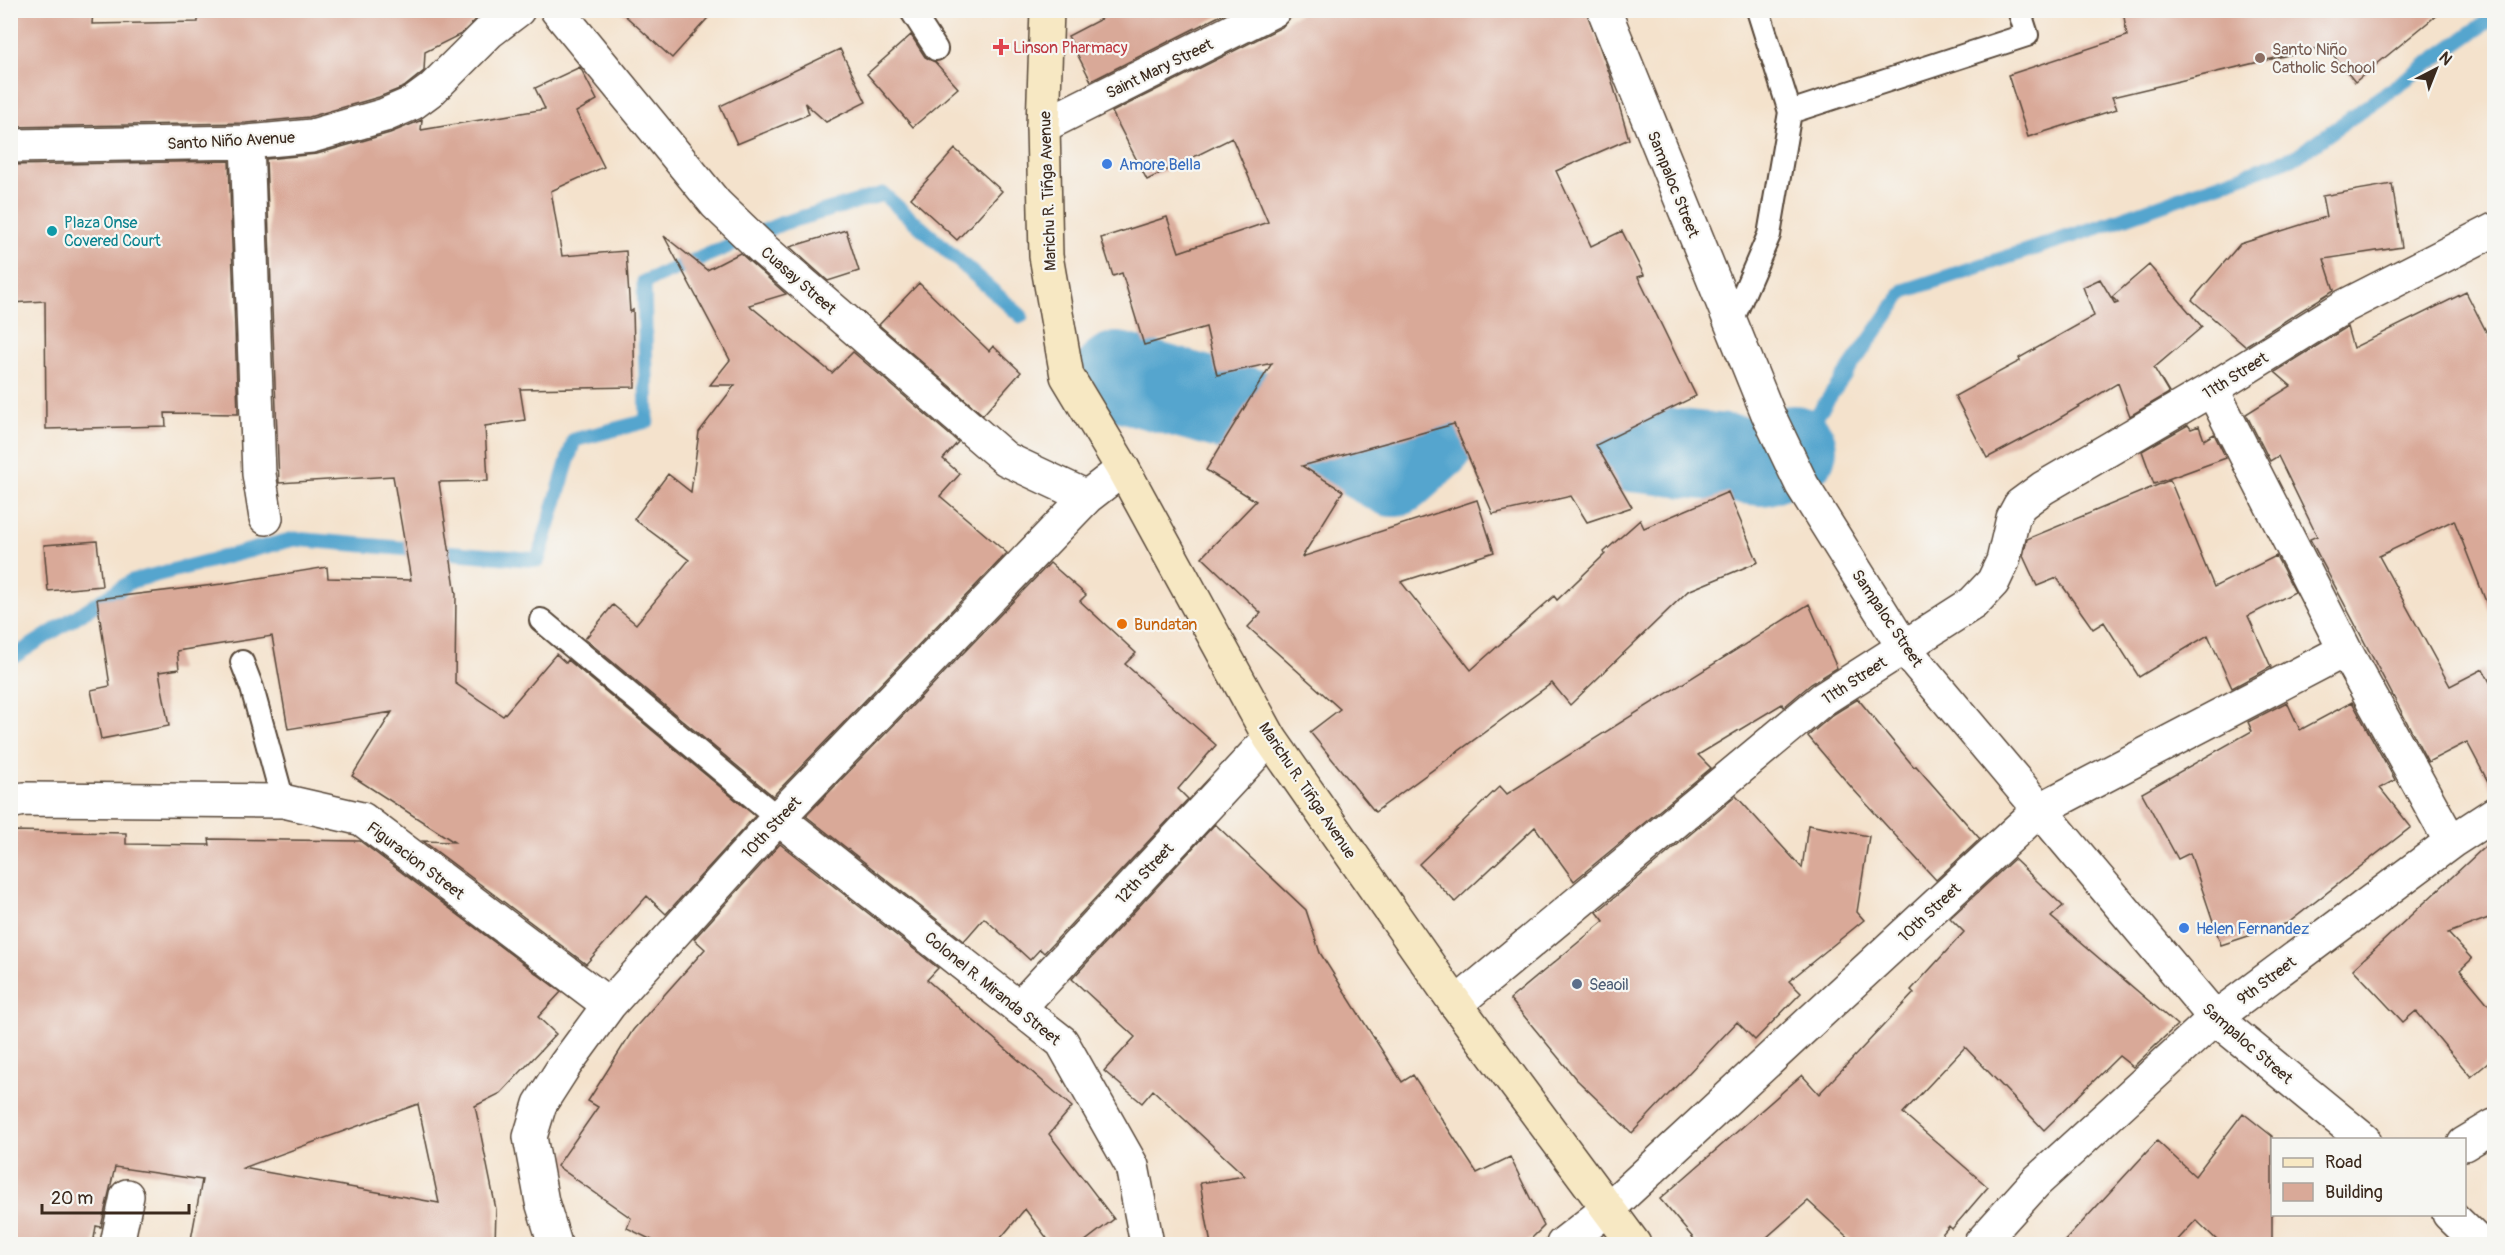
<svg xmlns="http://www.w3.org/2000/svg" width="2505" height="1255" viewBox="0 0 2505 1255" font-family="Pangolin,sans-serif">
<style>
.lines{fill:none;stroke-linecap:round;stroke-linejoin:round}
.stream{stroke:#54a5ce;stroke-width:15}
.river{stroke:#54a5ce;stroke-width:88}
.building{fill:#d9a998;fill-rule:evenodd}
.lane-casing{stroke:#574638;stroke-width:26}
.street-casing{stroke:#574638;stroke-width:36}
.secondary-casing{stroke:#574638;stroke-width:36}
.lane{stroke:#fff;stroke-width:22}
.street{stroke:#fff;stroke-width:33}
.secondary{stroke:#f7e8c3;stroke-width:33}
.health-dot{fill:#e0444e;stroke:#f6f6f2;stroke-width:2}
.education-dot{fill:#8d6e63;stroke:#f6f6f2;stroke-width:2}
.shop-dot{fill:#3f7fe0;stroke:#f6f6f2;stroke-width:2}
.culture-dot{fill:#0f9aa8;stroke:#f6f6f2;stroke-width:2}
.food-dot{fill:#e8710a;stroke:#f6f6f2;stroke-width:2}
.service-dot{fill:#5c6f8a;stroke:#f6f6f2;stroke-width:2}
.labels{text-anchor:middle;stroke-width:4.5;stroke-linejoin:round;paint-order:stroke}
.health-label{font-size:16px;fill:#be3a42;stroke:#f6f6f2;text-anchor:start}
.education-label{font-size:16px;fill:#785e54;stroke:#f6f6f2;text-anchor:start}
.street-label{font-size:16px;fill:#3b2a1e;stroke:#f6f6f2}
.shop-label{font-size:16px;fill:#366cbe;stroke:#f6f6f2;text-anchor:start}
.culture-label{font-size:16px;fill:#0d838f;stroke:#f6f6f2;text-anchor:start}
.food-label{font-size:16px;fill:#c56008;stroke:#f6f6f2;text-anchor:start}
.service-label{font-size:16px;fill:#4e5e75;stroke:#f6f6f2;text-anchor:start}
</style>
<rect width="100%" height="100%" fill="#f6f6f2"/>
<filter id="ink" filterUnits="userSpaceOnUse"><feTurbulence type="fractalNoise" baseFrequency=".0167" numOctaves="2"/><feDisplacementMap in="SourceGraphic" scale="12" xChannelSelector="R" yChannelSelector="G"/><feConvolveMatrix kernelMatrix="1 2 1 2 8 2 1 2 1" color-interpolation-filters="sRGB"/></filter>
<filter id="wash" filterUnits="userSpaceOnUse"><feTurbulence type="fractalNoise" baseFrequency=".008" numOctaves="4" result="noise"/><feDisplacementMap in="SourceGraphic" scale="24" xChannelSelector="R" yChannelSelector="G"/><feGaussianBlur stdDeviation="1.35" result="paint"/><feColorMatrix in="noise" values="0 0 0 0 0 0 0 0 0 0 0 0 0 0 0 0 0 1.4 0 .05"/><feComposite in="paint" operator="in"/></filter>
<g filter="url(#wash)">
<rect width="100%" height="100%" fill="#f4e2cc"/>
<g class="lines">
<path class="stream" d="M 1793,449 L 1904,291 L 2099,227 L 2297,156 L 2494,17
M 10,659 L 132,581 L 294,539 L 538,560 L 574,440 L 647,421 L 644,282 L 783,223 L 883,194 L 1021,316"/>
<path class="river" d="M 1117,376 L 1318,431 L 1394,473 L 1432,439 L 1453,370 L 1482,348 L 1530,358 L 1592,413 L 1613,446 L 1762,462 L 1793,449"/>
</g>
<g id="blocks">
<path class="building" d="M 10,10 L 93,10 L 92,24 L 198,22 L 198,16 L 306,10 L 486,10 L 461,34 L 425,52 L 424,71 L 404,87 L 379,97 L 309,117 L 246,123 L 10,127 Z
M 619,10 L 715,10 L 672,58 Z
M 1118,10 L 1231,10 L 1091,81 L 1068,36 Z
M 1309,10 L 1586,10 L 1611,78 L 1629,139 L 1556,171 L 1591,246 L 1622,231 L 1644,275 L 1638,277 L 1696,396 L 1596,445 L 1632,507 L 1587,522 L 1571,496 L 1493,514 L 1454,424 L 1302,466 L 1343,491 L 1302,557 L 1477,500 L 1494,552 L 1401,582 L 1471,670 L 1554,596 L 1557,600 L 1605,554 L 1604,552 L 1640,520 L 1644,528 L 1728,492 L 1758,562 L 1688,591 L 1570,705 L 1552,683 L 1375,812 L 1310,732 L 1340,709 L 1248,627 L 1261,613 L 1202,557 L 1256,501 L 1206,470 L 1272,363 L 1217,375 L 1206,327 L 1144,345 L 1122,273 L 1113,276 L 1101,238 L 1167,217 L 1179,252 L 1268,222 L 1232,138 L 1147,180 L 1112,112 L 1282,27 L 1290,18 Z
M 2123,10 L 2443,10 L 2355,82 L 2326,46 L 2112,97 L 2117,109 L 2028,137 L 2008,75 L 2127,36 Z
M 911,35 L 925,57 L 935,62 L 958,88 L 913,127 L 867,74 Z
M 840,49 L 866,102 L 826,122 L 806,104 L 809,114 L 737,144 L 720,106 Z
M 580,67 L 597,100 L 576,112 L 604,167 L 551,191 L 562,256 L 626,251 L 630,312 L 633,310 L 635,387 L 520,389 L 525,420 L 485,426 L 488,481 L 439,482 L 456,594 L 455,683 L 503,716 L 556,654 L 566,663 L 568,660 L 755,816 L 666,914 L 647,896 L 586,964 L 423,841 L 454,842 L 352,776 L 392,712 L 288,729 L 272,636 L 177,651 L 179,669 L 159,672 L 169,726 L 101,739 L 91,690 L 110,686 L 97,599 L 222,584 L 327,567 L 328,578 L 411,580 L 393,476 L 279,483 L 266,159 L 317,154 L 390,133 L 422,120 L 421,130 L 545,109 L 535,88 Z
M 955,149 L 1002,191 L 957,240 L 911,198 Z
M 229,161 L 238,414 L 165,413 L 166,426 L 46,429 L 45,301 L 10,303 L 10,165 Z
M 2392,184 L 2402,247 L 2324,259 L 2334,290 L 2245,346 L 2192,300 L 2240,244 L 2326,217 L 2322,196 Z
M 846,230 L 859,271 L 828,281 L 790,247 Z
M 664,236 L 707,270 L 740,253 L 786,294 L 749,305 L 832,373 L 853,352 L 958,442 L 943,459 L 960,474 L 940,496 L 1007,553 L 773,796 L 585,639 L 613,605 L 636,624 L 689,560 L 634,519 L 668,474 L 691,492 L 699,432 L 735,385 L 710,385 L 730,360 Z
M 2149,265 L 2202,327 L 2154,368 L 2169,393 L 2130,416 L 2118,383 L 2038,431 L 1987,458 L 1955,396 L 2020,361 L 2019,358 L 2094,316 L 2083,287 L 2100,279 L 2115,304 L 2118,303 L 2112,297 Z
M 919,283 L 989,351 L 993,346 L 1021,372 L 983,415 L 879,325 Z
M 2466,292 L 2494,347 L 2494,616 L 2492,617 L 2454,520 L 2379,556 L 2450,686 L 2483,669 L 2494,690 L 2494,793 L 2467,742 L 2428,762 L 2310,539 L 2317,536 L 2278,456 L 2270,461 L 2246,414 L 2291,386 L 2275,372 L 2347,327 L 2353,348 Z
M 2188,425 L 2191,429 L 2199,426 L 2204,440 L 2214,434 L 2226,458 L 2154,484 L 2142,451 Z
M 2170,480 L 2214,587 L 2276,556 L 2295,592 L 2248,616 L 2271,667 L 2232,688 L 2208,635 L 2139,677 L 2104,622 L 2093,629 L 2057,578 L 2037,586 L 2023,556 L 2027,539 Z
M 97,541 L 102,586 L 48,591 L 44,545 Z
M 1050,563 L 1086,595 L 1080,601 L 1136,653 L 1125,664 L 1216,745 L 1178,789 L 1188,799 L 1044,953 L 1040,949 L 1030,960 L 984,918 L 964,941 L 806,816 Z
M 1809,604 L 1837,668 L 1811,684 L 1784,707 L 1782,704 L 1698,755 L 1711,768 L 1574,881 L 1535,827 L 1455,902 L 1419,864 L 1500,786 L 1507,794 Z
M 1858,699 L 1914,767 L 1916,766 L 1980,839 L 1936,880 L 1852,788 L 1808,736 L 1834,714 Z
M 2287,702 L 2300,730 L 2352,702 L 2395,780 L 2380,788 L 2411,827 L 2288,923 L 2221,945 L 2190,853 L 2178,859 L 2142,793 L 2252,731 L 2248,722 Z
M 1736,796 L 1802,868 L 1808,825 L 1869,836 L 1857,912 L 1864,920 L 1789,981 L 1801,993 L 1755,1040 L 1737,1022 L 1632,1133 L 1576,1079 L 1510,999 L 1604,921 L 1597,912 Z
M 1215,824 L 1306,910 L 1320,953 L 1402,1082 L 1413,1075 L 1477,1173 L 1510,1157 L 1544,1226 L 1530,1240 L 1521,1245 L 1211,1245 L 1200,1183 L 1245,1176 L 1153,1090 L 1142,1103 L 1104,1071 L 1135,1037 L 1072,979 Z
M 10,831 L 126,833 L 126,844 L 210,845 L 209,839 L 360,841 L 561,992 L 538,1017 L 556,1034 L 501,1093 L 475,1106 L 496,1209 L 495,1245 L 190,1245 L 202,1180 L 115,1167 L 101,1227 L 96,1226 L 93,1245 L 10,1245 ZM 418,1104 L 439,1203 L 243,1168 Z
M 2494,838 L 2494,916 L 2448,933 L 2472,959 L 2460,970 L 2494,1011 L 2494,1058 L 2471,1077 L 2416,1011 L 2403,1022 L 2353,969 Z
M 780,844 L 938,968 L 927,980 L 1072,1107 L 1049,1134 L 1114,1219 L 1080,1245 L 1052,1245 L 1025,1209 L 995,1245 L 662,1245 L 627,1228 L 631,1218 L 557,1166 L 598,1107 L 588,1101 L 633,1030 L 705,949 L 694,939 Z
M 2014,859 L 2063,906 L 2051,917 L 2177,1025 L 2133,1067 L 2119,1056 L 2044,1130 L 1965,1047 L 1903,1113 L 1988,1187 L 1952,1229 L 1949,1226 L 1933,1245 L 1856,1245 L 1808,1201 L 1758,1245 L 1699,1245 L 1660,1199 L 1802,1075 L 1819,1094 L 1914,993 L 1911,990 L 1964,932 L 1950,918 Z
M 2243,1113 L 2272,1136 L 2272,1245 L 2222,1245 L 2196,1220 L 2173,1245 L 2061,1245 L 2157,1141 L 2195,1176 Z"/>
</g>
</g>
<g filter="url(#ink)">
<use href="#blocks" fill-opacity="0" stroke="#574638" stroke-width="1.5"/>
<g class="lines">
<g class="lane-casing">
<path id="lane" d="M 911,10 L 936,49
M 1758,10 L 1790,112 L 2027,35 L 2019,10
M 1731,323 L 1769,235 L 1790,112
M 541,620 L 778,818
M 242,662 L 252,688 L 283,801"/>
</g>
<g class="street-casing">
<path id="street" d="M 557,10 L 716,204 L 764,250 L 1006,459 L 1087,497
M 1604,10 L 1768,414 L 1802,485 L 1904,648 L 2215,1018 L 2364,1140
M 1043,126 L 1274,10
M 247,142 L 259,474 L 266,518
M 10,146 L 247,142 L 312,136 L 385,115 L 413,103 L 432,89 L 489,32 L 518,10
M 2212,389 L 2345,650 L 2451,842
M 10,802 L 24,799 L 283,801 L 362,819 L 609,1005
M 778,818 L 1062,1042 L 1132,1166 L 1147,1244
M 1456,1004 L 1823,699 L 1973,603 L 1993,582 L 2003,561 L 2013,518 L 2020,505 L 2043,488 L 2212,389 L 2345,306 L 2494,230
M 1019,1008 L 1270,738
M 2464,1144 L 2494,1126
M 2449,1214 L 2480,1244
M 117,1244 L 127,1196
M 555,1244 L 542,1202 L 530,1137 L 540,1104 L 565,1065 L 609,1005 L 778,818 L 1087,497 L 1123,469
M 1563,1244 L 1608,1209 L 2039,810 L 2345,650
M 1980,1244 L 2036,1182 L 2215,1018 L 2451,842 L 2494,814"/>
</g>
<g class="secondary-casing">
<path id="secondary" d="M 1047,10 L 1043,126 L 1046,256 L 1067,376 L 1123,469 L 1270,738 L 1456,1004 L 1634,1244"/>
</g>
<use href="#lane" class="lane"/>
<use href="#street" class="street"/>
<use href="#secondary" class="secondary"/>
</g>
</g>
<path class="health-dot" d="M998 38h6v6h6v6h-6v6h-6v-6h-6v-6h6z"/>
<circle class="education-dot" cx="2260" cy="58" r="6"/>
<g class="shop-dot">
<circle cx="1107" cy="164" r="6"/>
<circle cx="2184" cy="928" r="6"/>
</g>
<circle class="culture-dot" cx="52" cy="231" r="6"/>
<circle class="food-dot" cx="1122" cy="624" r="6"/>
<circle class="service-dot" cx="1577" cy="984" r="6"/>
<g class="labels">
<g class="health-label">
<text x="1013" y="53">Linson Pharmacy</text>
</g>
<g class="education-label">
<text x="2272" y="55">Santo Niño<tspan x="2272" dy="18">Catholic School</tspan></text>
</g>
<g class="street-label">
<text transform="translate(1159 68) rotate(-26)" y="6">Saint Mary Street</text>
<text transform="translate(231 140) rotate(-3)" y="6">Santo Niño Avenue</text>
<text transform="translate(1674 184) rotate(68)" y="6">Sampaloc Street</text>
<text transform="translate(1047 191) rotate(-92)" y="6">Marichu R. Tiñga Avenue</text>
<text transform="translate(799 280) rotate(41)" y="6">Cuasay Street</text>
<text transform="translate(2235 375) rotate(-32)" y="6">11th Street</text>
<text transform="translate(1888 618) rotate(56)" y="6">Sampaloc Street</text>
<text transform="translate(1854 680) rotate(-33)" y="6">11th Street</text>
<text transform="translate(1308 790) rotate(56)" y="6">Marichu R. Tiñga Avenue</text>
<text transform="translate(771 827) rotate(-47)" y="6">10th Street</text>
<text transform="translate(416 860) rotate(37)" y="6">Figuracion Street</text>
<text transform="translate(1144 873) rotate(-47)" y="6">12th Street</text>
<text transform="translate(1929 912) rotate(-43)" y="6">10th Street</text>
<text transform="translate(2266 980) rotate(-37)" y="6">9th Street</text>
<text transform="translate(993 988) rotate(39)" y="6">Colonel R. Miranda Street</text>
<text transform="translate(2248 1043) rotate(41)" y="6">Sampaloc Street</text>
</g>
<g class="shop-label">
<text x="1119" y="170">Amore Bella</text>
<text x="2196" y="934">Helen Fernandez</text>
</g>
<g class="culture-label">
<text x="64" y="228">Plaza Onse<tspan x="64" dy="18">Covered Court</tspan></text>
</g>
<g class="food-label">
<text x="1134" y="630">Bundatan</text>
</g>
<g class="service-label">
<text x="1589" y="990">Seaoil</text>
</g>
</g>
<rect width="2505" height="1255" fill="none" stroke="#f6f6f2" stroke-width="36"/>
<rect x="2271" y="1138" width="195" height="78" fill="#f6f6f2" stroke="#aba49d" stroke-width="1.5"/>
<rect x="2283" y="1158" width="30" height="9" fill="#f7e8c3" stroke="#aba49d" stroke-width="1.5"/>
<text x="2325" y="1168" font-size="18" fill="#3b2a1e">Road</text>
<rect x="2283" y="1183" width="30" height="18" fill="#d9a998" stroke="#aba49d" stroke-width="1.5"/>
<text x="2325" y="1198" font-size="18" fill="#3b2a1e">Building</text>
<g transform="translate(2436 69) rotate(42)" stroke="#f6f6f2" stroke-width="4.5" paint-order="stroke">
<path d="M0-4.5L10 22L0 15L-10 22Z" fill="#3b2a1e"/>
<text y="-9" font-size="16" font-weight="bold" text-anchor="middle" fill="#3b2a1e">N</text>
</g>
<path d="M42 1204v9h147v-9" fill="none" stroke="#3b2a1e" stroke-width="3"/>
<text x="51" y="1204" font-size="18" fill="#3b2a1e" stroke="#f6f6f2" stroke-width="4.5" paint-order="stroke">20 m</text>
</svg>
